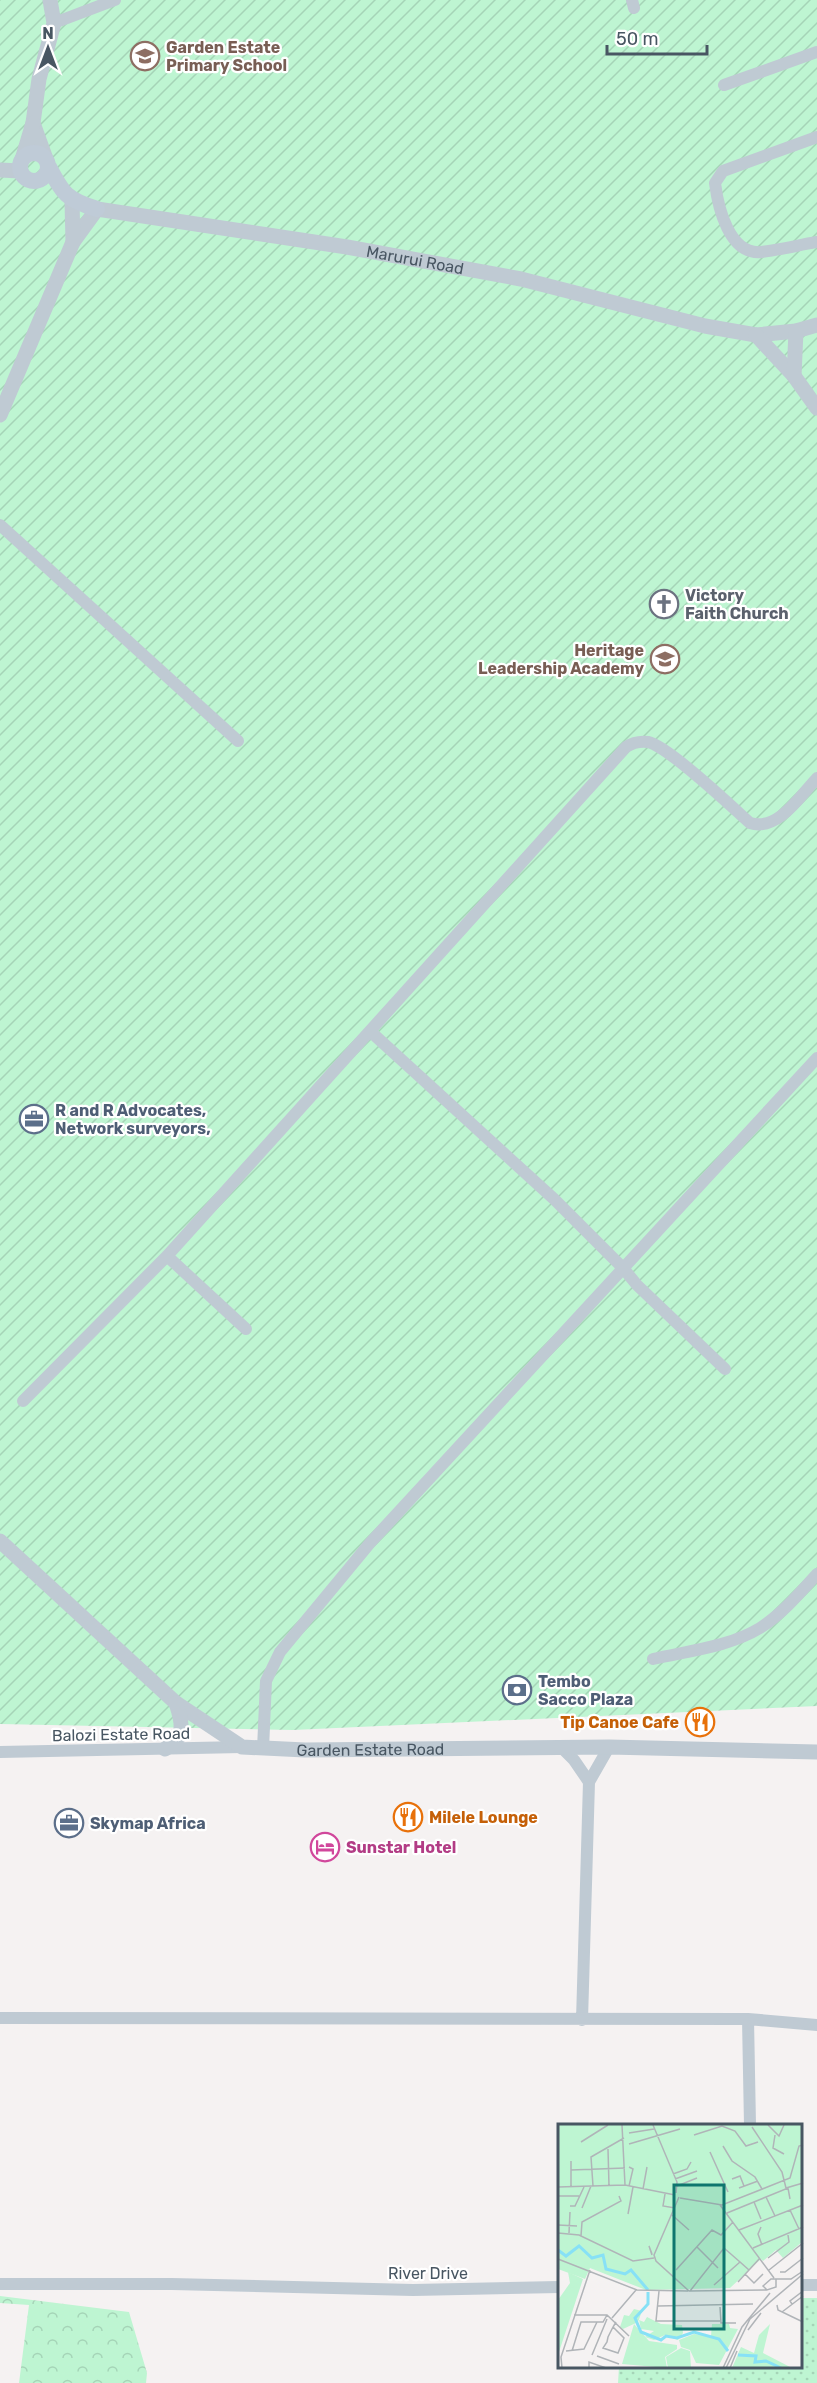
<svg xmlns="http://www.w3.org/2000/svg" width="817" height="2383" viewBox="0 0 817 2383" font-family="Rubik,sans-serif">
<style>
.grass{fill:url(#grass-dots)}
.forest{fill:url(#forest-crowns)}
.garden{fill:url(#garden-furrows)}
.lines{fill:none;stroke-linecap:round;stroke-linejoin:round}
.minor{stroke:#bfcad3;stroke-width:12}
.tertiary{stroke:#bfcad3;stroke-width:15}
.secondary{stroke:#bfcbd7;stroke-width:16}
.labels{text-anchor:middle;stroke-width:4.5;stroke-linejoin:round;paint-order:stroke}
.education-label{font-size:16px;font-weight:bold;fill:#785e54;stroke:#fff;text-anchor:start}
.street-label{font-size:16px;fill:#485662;stroke:#fff}
.worship-label{font-size:16px;font-weight:bold;fill:#5b616d;stroke:#fff;text-anchor:start}
.service-label{font-size:16px;font-weight:bold;fill:#4e5e75;stroke:#fff;text-anchor:start}
.food-label{font-size:16px;font-weight:bold;fill:#c56008;stroke:#fff;text-anchor:end}
.hotel-label{font-size:16px;font-weight:bold;fill:#b23c85;stroke:#fff;text-anchor:start}
.inset-river{fill:none;stroke:#87e1f6;stroke-width:3}
.inset-road{fill:none;stroke:#b0b4b8;stroke-width:1.5}
.view{fill:#0f766e;fill-opacity:0.15;stroke:#0f766e;stroke-width:3}
.inset-edge{fill:none;stroke:#485662;stroke-width:3}
</style>
<defs>
<pattern id="grass-dots" width="8" height="8" patternUnits="userSpaceOnUse" patternTransform="scale(1.5)"><rect width="8" height="8" fill="#bef5d2"/><path d="M2 2h.1M6 6h.1" fill="none" stroke="#a5d4b7" stroke-width="1.8" stroke-linecap="round"/></pattern>
<pattern id="forest-crowns" width="20" height="18" patternUnits="userSpaceOnUse" patternTransform="scale(1.5)"><rect width="20" height="18" fill="#bef5d2"/><path d="M2 6a3 3 0 1 1 6 0M12 15a3 3 0 1 1 6 0" fill="none" stroke="#a5d4b7"/></pattern>
<pattern id="garden-furrows" width="10" height="10" patternUnits="userSpaceOnUse" patternTransform="scale(1.5)"><rect width="10" height="10" fill="#bef5d2"/><path d="M-1 1l2-2M0 10L10 0M9 11l2-2" fill="none" stroke="#a5d4b7"/></pattern>
</defs>
<rect width="100%" height="100%" fill="#f5f2f2"/>
<path class="grass" d="M 801,2298 L 817,2298 L 817,2383 L 618,2383 L 619,2367 L 800,2366 Z"/>
<path class="forest" d="M 0,2296 L 129,2312 L 147,2373 L 146,2383 L 19,2383 L 29,2305 L 0,2303 Z"/>
<path class="garden" d="M 0,0 L 817,0 L 817,1706 L 293,1730 L 0,1724 Z"/>
<g class="lines">
<path class="minor" d="M 632,0 L 634,8
M 54,23 L 115,0
M 724,85 L 817,52
M 817,137 L 723,171 L 715,183 C 718,207 729,255 761,252 C 779,250 799,245 817,242
M 0,525 L 238,741
M 371,1032 L 554,1199 L 623,1268 L 637,1285 L 725,1369
M 167,1256 L 246,1329
M 23,1401 L 167,1256 L 626,747 C 632,743 640,741 648,742 C 668,746 732,807 750,823 C 778,832 801,795 817,778
M 653,1659 C 687,1651 729,1647 760,1628 C 782,1614 800,1593 817,1574
M 561,1747 L 574,1760 L 589,1782
M 263,1749 L 266,1681 L 280,1652 L 370,1543 L 817,1058
M 0,1752 L 242,1747
M 0,2018 L 748,2019 L 817,2025
M 748,2019 L 750,2125
M 582,2020 L 589,1782 L 609,1747
M 0,2284 L 172,2284 L 413,2290 L 559,2287
M 800,2285 L 817,2285"/>
<g class="tertiary">
<path d="M 46,159 L 33,123 L 39,79 L 54,23 L 50,0"/>
<path d="M 22,160 L 33,123"/>
<path d="M 0,170 L 20,171"/>
<path id="s1" d="M 73,242 L 97,209 L 347,247 L 521,279 L 705,326 L 756,335 L 796,331 L 817,325"/>
<path d="M 756,335 L 794,376 L 817,408"/>
<path d="M 794,376 L 796,331"/>
<path d="M 0,415 L 73,242 L 72,201"/>
<path id="s2" d="M 0,1541 L 176,1703 L 242,1747 L 305,1750 L 609,1747 L 817,1752"/>
<path d="M 165,1749 C 186,1737 183,1724 176,1703"/>
</g>
<path class="secondary" d="M20 167a14 14 0 1 1 28 0a14 14 0 1 1-28 0Z
M 49,167 C 63,194 67,200 97,209"/>
</g>
<defs>
<g id="school-ring" transform="scale(1.5)"><circle r="9.5" fill="#fff" stroke="#8d6e63" stroke-width="1.5"/><path d="M0-5L7-2L0 1L-7-2ZM-4 1L0 2.5L4 1V4Q0 6-4 4Z" fill="#8d6e63"/></g>
<g id="church-ring" transform="scale(1.5)"><circle r="9.5" fill="#fff" stroke="#6b7280" stroke-width="1.5"/><path d="M-1.2-6h2.4v3.5h3.3v2.4h-3.3V6h-2.4V-.1h-3.3v-2.4h3.3Z" fill="#6b7280"/></g>
<g id="office-ring" transform="scale(1.5)"><circle r="9.5" fill="#fff" stroke="#5c6f8a" stroke-width="1.5"/><path d="M-6-3h4V-5.5h4V-3h4V5H-6ZM-1-4.5V-3h2v-1.5ZM-6 0V1H6V0Z" fill="#5c6f8a"/></g>
<g id="bank-ring" transform="scale(1.5)"><circle r="9.5" fill="#fff" stroke="#5c6f8a" stroke-width="1.5"/><path d="M-6-4H6V4H-6ZM0-2.3a2.3 2.3 0 1 0 0 4.6a2.3 2.3 0 1 0 0-4.6Z" fill="#5c6f8a"/></g>
<g id="restaurant-ring" transform="scale(1.5)"><circle r="9.5" fill="#fff" stroke="#e8710a" stroke-width="1.5"/><path d="M-5-6h1v4h1v-4h1v4h1v-4h1v5L-1.5 .5V6h-2V.5L-5-1ZM5-6V6H3V1.5H1.5Q1.5-4 5-6Z" fill="#e8710a"/></g>
<g id="hotel-ring" transform="scale(1.5)"><circle r="9.5" fill="#fff" stroke="#d1479c" stroke-width="1.5"/><path d="M-6-4.5h1.5V1H6V5H4.5V3h-9V5H-6ZM-4 0a1.8 1.8 0 1 1 3.6 0ZM.5 0V-2.5h3Q6-2.5 6 0Z" fill="#d1479c"/></g>
</defs>
<g fill-rule="evenodd">
<use href="#school-ring" x="145" y="56"/>
<use href="#church-ring" x="664" y="604"/>
<use href="#school-ring" x="665" y="659"/>
<use href="#office-ring" x="34" y="1119"/>
<use href="#bank-ring" x="517" y="1690"/>
<use href="#restaurant-ring" x="700" y="1722"/>
<use href="#restaurant-ring" x="408" y="1817"/>
<use href="#office-ring" x="69" y="1823"/>
<use href="#hotel-ring" x="325" y="1847"/>
</g>
<g class="labels">
<g class="education-label">
<text x="166" y="53">Garden Estate<tspan x="166" dy="18">Primary School</tspan></text>
<text x="644" y="656" text-anchor="end">Heritage<tspan x="644" dy="18">Leadership Academy</tspan></text>
</g>
<g class="street-label">
<text dy="6" stroke="none"><textPath href="#s1" startOffset="363">Marurui Road</textPath></text>
<text transform="translate(121 1734) rotate(-1)" y="6">Balozi Estate Road</text>
<text dy="6" stroke="none"><textPath href="#s2" startOffset="447">Garden Estate Road</textPath></text>
<text x="428" y="2279">River Drive</text>
</g>
<g class="worship-label">
<text x="685" y="601">Victory<tspan x="685" dy="18">Faith Church</tspan></text>
</g>
<g class="service-label">
<text x="55" y="1116">R and R Advocates,<tspan x="55" dy="18">Network surveyors,</tspan></text>
<text x="538" y="1687">Tembo<tspan x="538" dy="18">Sacco Plaza</tspan></text>
<text x="90" y="1829">Skymap Africa</text>
</g>
<g class="food-label">
<text x="679" y="1728">Tip Canoe Cafe</text>
<text x="429" y="1823" text-anchor="start">Milele Lounge</text>
</g>
<g class="hotel-label">
<text x="346" y="1853">Sunstar Hotel</text>
</g>
</g>
<g transform="translate(558 2124)">
<rect width="244" height="244" fill="#f5f2f2"/>
<path d="M 10,148 L 25,155 L 0,231 L 0,176 L 12,159 ZM 76,200 L 91,217 L 119,221 L 119,225 L 107,233 L 109,244 L 64,240 ZM 154,200 L 171,200 L 172,204 L 180,205 L 161,241 L 138,239 L 132,226 L 123,223 L 121,216 L 136,210 L 153,212 ZM 212,200 L 205,229 L 234,244 L 174,244 L 183,223 L 196,229 L 201,211 Z" fill="#bef5d2"/>
<path d="M 76,185 L 84,187 L 80,198 L 65,205 L 62,203 L 66,191 L 71,192 ZM 89,193 L 103,200 L 124,201 L 125,209 L 120,216 L 107,211 L 96,216 L 87,213 L 96,207 L 83,205 L 81,196 L 86,198 ZM 123,224 L 132,227 L 133,244 L 110,244 L 108,233 Z" fill="#bef5d2"/>
<path d="M 0,1 L 244,1 L 244,118 L 225,134 L 218,126 L 205,137 L 203,135 L 172,164 L 88,166 L 32,144 L 27,155 L 0,145 Z" fill="#bef5d2"/>
<path class="inset-river" d="M 0,126 L 8,132 L 21,122 L 34,134 L 45,131 L 48,145 L 67,150 L 73,146 L 90,166M 90,168 L 90,180 L 77,194 L 83,208 L 103,216 L 108,212 L 119,214 L 136,208 L 161,215 L 170,227M 180,231 L 198,232 L 197,238 L 208,237 L 223,244"/>
<path class="inset-road" d="M 64,1 L 67,61M 95,1 L 119,58 L 118,69M 210,1 L 221,12 L 226,1M 194,3 L 224,48 L 228,64 L 245,59M 71,9 L 96,5M 136,11 L 164,2 L 177,7 L 188,22 L 200,18M 217,11 L 215,24 L 226,30M 23,18 L 50,1M 71,20 L 122,5M 165,22 L 174,37 L 197,53 L 204,65M 50,25 L 51,62M 152,28 L 170,68M 13,37 L 13,63M 71,43 L 75,45 L 71,62M 13,46 L 67,44M 115,50 L 129,45 L 133,38M 117,55 L 139,47M 174,55 L 182,52 L 186,62M 35,62 L 33,33 L 66,14M 119,62 L 139,54M 0,63 L 67,61 L 117,71M 181,64 L 200,57M 85,65 L 89,43M 107,70 L 105,82 L 117,84M 0,72 L 21,72M 121,73 L 96,131 L 98,137 L 131,167 L 209,166M 208,73 L 217,92M 122,74 L 164,81 L 232,54 L 241,22 L 245,21M 196,78 L 203,95M 162,81 L 216,154M 12,82 L 17,82 L 26,63M 24,84 L 33,62M 232,86 L 241,105M 169,89 L 230,64 L 232,75M 70,90 L 75,63M 114,91 L 131,106M 0,101 L 19,102M 203,103 L 200,110 L 204,121M 181,106 L 245,81M 0,109 L 21,111 L 75,137 L 96,134M 11,109 L 12,88M 23,112 L 24,98 L 63,77 L 61,72M 139,123 L 160,144M 195,124 L 245,103M 94,130 L 91,122 L 94,131M 210,134 L 231,118 L 230,111M 0,135 L 79,166 L 130,167M 118,146 L 154,106 L 163,111 L 175,98M 211,146 L 245,119M 222,148 L 227,148 L 245,134M 187,150 L 196,159 L 205,150M 218,155 L 218,163 L 209,166 L 205,162 L 213,155 L 233,155 L 245,147M 180,158 L 202,134M 156,161 L 182,138 L 191,146M 101,167 L 98,197 L 162,197M 132,167 L 166,124 L 182,138M 234,180 L 232,177 L 245,167M 219,181 L 220,186 L 245,198M 100,182 L 195,180M 162,183 L 163,199 L 178,199M 224,188 L 245,172M 16,191 L 49,191 L 71,212M 54,194 L 78,166M 55,203 L 66,214 L 60,229 L 45,224 L 49,218 L 50,213 L 55,203 L 58,198M 190,206 L 203,189M 8,227 L 26,225 L 39,198M 14,227 L 23,198 L 45,198 L 49,191M 34,231 L 49,195M 39,232 L 61,240M 4,244 L 3,233 L 32,146M 31,244 L 31,238 L 48,244M 165,244 L 184,203 L 212,169M 168,244 L 192,195 L 245,150M 172,244 L 179,227"/>
<path class="view" d="M 116,61 L 166,61 L 166,205 L 116,205 Z"/>
<rect width="244" height="244" class="inset-edge"/>
</g>
<g transform="translate(48 48)" stroke="#ffffff" stroke-width="4.5" paint-order="stroke">
<path d="M0-4.5L10 22L0 15L-10 22Z" fill="#485662"/>
<text y="-9" font-size="16" font-weight="bold" text-anchor="middle" fill="#485662">N</text>
</g>
<path d="M607 45v9h100v-9" fill="none" stroke="#485662" stroke-width="3"/>
<text x="616" y="45" font-size="18" fill="#485662" stroke="#ffffff" stroke-width="4.5" paint-order="stroke">50 m</text>
</svg>
